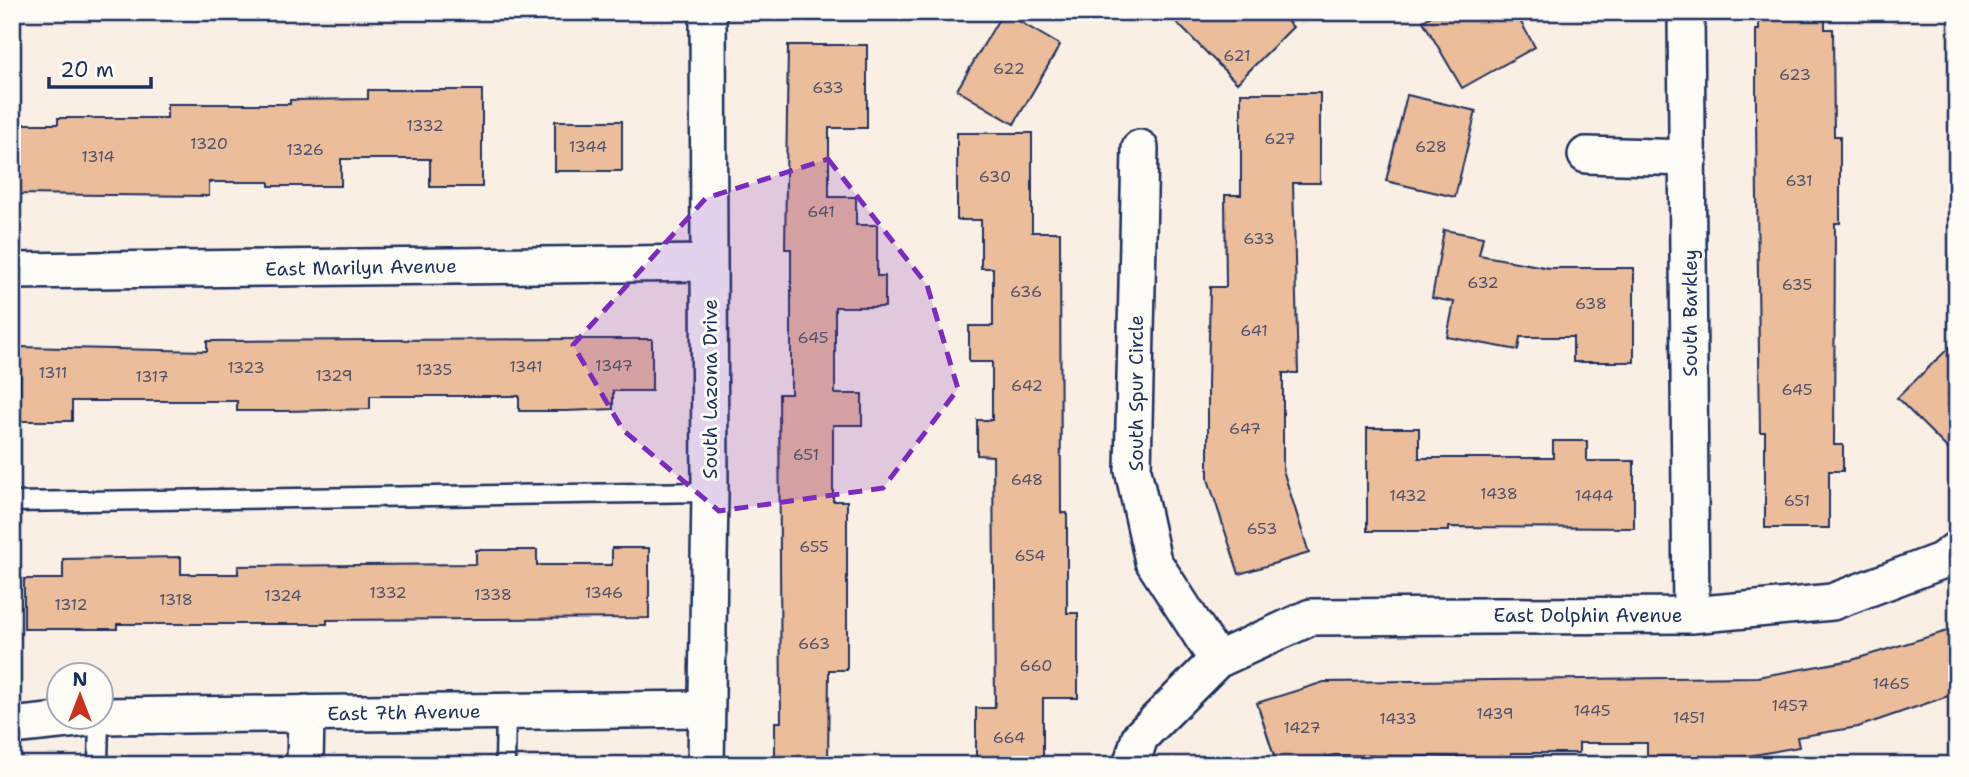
<svg xmlns="http://www.w3.org/2000/svg" width="1969" height="777" viewBox="0 0 1969 777" font-family="'Shantell Sans',sans-serif">
<style>
.building{fill:#ebbd9b;stroke:#1b2f5e;stroke-width:2}
.lines{fill:none;stroke-linecap:round;stroke-linejoin:round}
.service-casing{stroke:#1b2f5e;stroke-width:23}
.minor-casing{stroke:#1b2f5e;stroke-width:40}
.service{stroke:#fdfcf7;stroke-width:18}
.minor{stroke:#fdfcf7;stroke-width:35}
.marked{fill:#7b2cbf;fill-opacity:0.2;stroke:#7b2cbf;stroke-width:5;stroke-dasharray:14 9;stroke-linejoin:round}
.labels{text-anchor:middle;stroke-width:6;stroke-linejoin:round;paint-order:stroke}
.number-label{font-size:16px;fill:#4f526d}
.street-label{font-size:19px;fill:#1b2f5e;stroke:#fdfcf7}
</style>
<rect width="100%" height="100%" fill="#f9efe5"/>
<filter id="ink" filterUnits="userSpaceOnUse"><feTurbulence type="fractalNoise" baseFrequency=".0143" numOctaves="2"/><feDisplacementMap in="SourceGraphic" scale="14" xChannelSelector="R" yChannelSelector="G"/><feConvolveMatrix kernelMatrix="1 2 1 2 8 2 1 2 1" color-interpolation-filters="sRGB"/></filter>
<g filter="url(#ink)">
<path class="building" d="M 1003,12 L 1060,45 L 1014,124 L 957,90 Z
M 1166,12 L 1278,12 L 1293,27 L 1237,83 Z
M 1438,12 L 1515,12 L 1535,47 L 1462,88 L 1423,21 Z
M 1759,12 L 1825,12 L 1825,29 L 1833,29 L 1834,136 L 1840,136 L 1840,223 L 1835,223 L 1834,445 L 1843,445 L 1843,471 L 1829,471 L 1829,528 L 1765,528 L 1765,432 L 1760,432 L 1756,120 L 1756,30 L 1759,30 Z
M 788,45 L 867,45 L 867,128 L 829,128 L 829,197 L 856,197 L 856,225 L 877,225 L 877,276 L 885,276 L 885,307 L 835,307 L 835,394 L 862,394 L 862,425 L 833,425 L 833,501 L 847,501 L 847,670 L 829,670 L 828,765 L 775,765 L 775,722 L 781,722 L 779,394 L 791,394 L 791,249 L 785,249 Z
M 368,90 L 482,90 L 482,187 L 430,187 L 430,159 L 341,159 L 341,186 L 269,186 L 269,182 L 209,182 L 209,196 L 12,194 L 12,124 L 58,124 L 58,118 L 167,118 L 167,104 L 290,104 L 290,100 L 368,99 Z
M 1241,93 L 1320,93 L 1320,183 L 1293,183 L 1298,373 L 1283,373 L 1283,470 L 1309,553 L 1239,574 L 1208,479 L 1208,385 L 1210,287 L 1226,287 L 1225,195 L 1241,195 Z
M 1407,95 L 1476,111 L 1455,197 L 1386,181 Z
M 555,121 L 622,121 L 622,171 L 555,171 Z
M 957,133 L 1032,133 L 1032,232 L 1060,232 L 1061,513 L 1067,513 L 1067,613 L 1078,613 L 1078,698 L 1043,698 L 1043,765 L 976,765 L 976,708 L 995,708 L 993,456 L 977,455 L 977,420 L 992,420 L 992,362 L 969,362 L 969,326 L 993,326 L 993,268 L 981,268 L 981,220 L 957,220 Z
M 1444,230 L 1483,237 L 1479,255 L 1549,268 L 1634,268 L 1634,362 L 1573,362 L 1573,337 L 1520,337 L 1518,350 L 1447,337 L 1454,302 L 1432,298 Z
M 576,339 L 652,339 L 652,391 L 613,391 L 613,409 L 566,411 L 519,411 L 519,396 L 370,396 L 370,409 L 285,411 L 237,411 L 237,401 L 72,401 L 72,421 L 20,421 L 20,347 L 207,351 L 207,341 Z
M 1957,340 L 1957,458 L 1897,398 Z
M 1367,428 L 1419,428 L 1419,458 L 1553,458 L 1553,441 L 1587,441 L 1587,461 L 1634,461 L 1634,528 L 1449,527 L 1449,531 L 1367,531 Z
M 612,548 L 649,548 L 649,618 L 327,620 L 327,624 L 117,624 L 117,629 L 24,629 L 24,579 L 63,579 L 63,559 L 181,557 L 181,574 L 238,574 L 238,566 L 476,564 L 476,550 L 537,550 L 537,565 L 612,565 Z
M 1957,628 L 1957,693 L 1858,727 L 1797,737 L 1799,747 L 1742,757 L 1647,757 L 1647,743 L 1579,743 L 1579,753 L 1511,753 L 1511,758 L 1334,755 L 1302,765 L 1277,765 L 1257,703 L 1324,682 L 1757,677 L 1852,660 Z"/>
<g class="lines">
<g class="service-casing">
<path id="service" d="M 12,502 L 710,492
M 98,765 L 99,718
M 505,765 L 506,711"/>
</g>
<g class="minor-casing">
<path id="minor" d="M 1686,12 L 1691,615
M 1140,148 L 1133,470 L 1153,561 L 1217,660
M 1586,155 L 1689,158
M 12,271 L 709,263
M 102,716 L 706,709
M 12,726 L 87,718
M 305,765 L 306,713
M 706,765 L 710,492 L 708,12
M 1131,765 L 1140,737 L 1217,660 L 1311,617 L 1691,615 L 1832,602 L 1941,561 L 1957,549"/>
</g>
<use href="#service" class="service"/>
<use href="#minor" class="minor"/>
</g>
</g>
<path class="marked" d="M 828,159 L 927,285 L 958,389 L 883,488 L 719,511 L 623,430 L 573,345 L 706,198 Z"/>
<g class="labels">
<g class="number-label">
<text x="1237" y="61">621</text>
<text x="1009" y="74">622</text>
<text x="1795" y="80">623</text>
<text x="828" y="93">633</text>
<text x="425" y="131">1332</text>
<text x="1280" y="144">627</text>
<text x="209" y="149">1320</text>
<text x="588" y="152">1344</text>
<text x="1431" y="152">628</text>
<text x="305" y="155">1326</text>
<text x="98" y="162">1314</text>
<text x="995" y="182">630</text>
<text x="1799" y="186">631</text>
<text x="821" y="217">641</text>
<text x="1259" y="244">633</text>
<text x="1483" y="288">632</text>
<text x="1797" y="290">635</text>
<text x="1026" y="297">636</text>
<text x="1591" y="309">638</text>
<text x="1254" y="336">641</text>
<text x="813" y="343">645</text>
<text x="614" y="371">1347</text>
<text x="526" y="372">1341</text>
<text x="246" y="373">1323</text>
<text x="434" y="375">1335</text>
<text x="53" y="378">1311</text>
<text x="334" y="381">1329</text>
<text x="152" y="382">1317</text>
<text x="1027" y="391">642</text>
<text x="1797" y="395">645</text>
<text x="1245" y="434">647</text>
<text x="806" y="460">651</text>
<text x="1027" y="485">648</text>
<text x="1499" y="499">1438</text>
<text x="1408" y="501">1432</text>
<text x="1594" y="501">1444</text>
<text x="1797" y="506">651</text>
<text x="1262" y="534">653</text>
<text x="814" y="552">655</text>
<text x="1030" y="561">654</text>
<text x="388" y="598">1332</text>
<text x="604" y="598">1346</text>
<text x="493" y="600">1338</text>
<text x="283" y="601">1324</text>
<text x="176" y="605">1318</text>
<text x="71" y="610">1312</text>
<text x="814" y="649">663</text>
<text x="1036" y="671">660</text>
<text x="1891" y="689">1465</text>
<text x="1790" y="711">1457</text>
<text x="1592" y="716">1445</text>
<text x="1495" y="719">1439</text>
<text x="1689" y="723">1451</text>
<text x="1398" y="724">1433</text>
<text x="1302" y="733">1427</text>
<text x="1009" y="743">664</text>
</g>
<g class="street-label">
<text transform="translate(361 267) rotate(-1)" y="7">East Marilyn Avenue</text>
<text transform="translate(1690 313) rotate(-90)" y="7">South Barkley</text>
<text transform="translate(710 389) rotate(-90)" y="7">South Lazona Drive</text>
<text transform="translate(1136 393) rotate(-90)" y="7">South Spur Circle</text>
<text x="1588" y="622">East Dolphin Avenue</text>
<text transform="translate(404 712) rotate(-1)" y="7">East 7th Avenue</text>
</g>
</g>
<rect width="1969" height="777" fill="none" stroke="#fdfcf7" stroke-width="42"/>
<rect x="21" y="21" width="1927" height="735" fill="none" stroke="#1b2f5e" stroke-width="2.5" filter="url(#ink)"/>
<g transform="translate(80 696)"><circle r="33" fill="#fdfcf7" stroke="#a3aaba" stroke-width="2"/>
<path d="M0-5L12 26L0 18L-12 26Z" fill="#c8321e"/>
<text y="-10" font-size="19" font-weight="bold" text-anchor="middle" fill="#1b2f5e">N</text>
</g>
<path d="M49 77v10h102v-10" fill="none" stroke="#1b2f5e" stroke-width="3.5"/>
<text x="60" y="77" font-size="21" fill="#1b2f5e" stroke="#fdfcf7" stroke-width="5" paint-order="stroke">20 m</text>
</svg>
